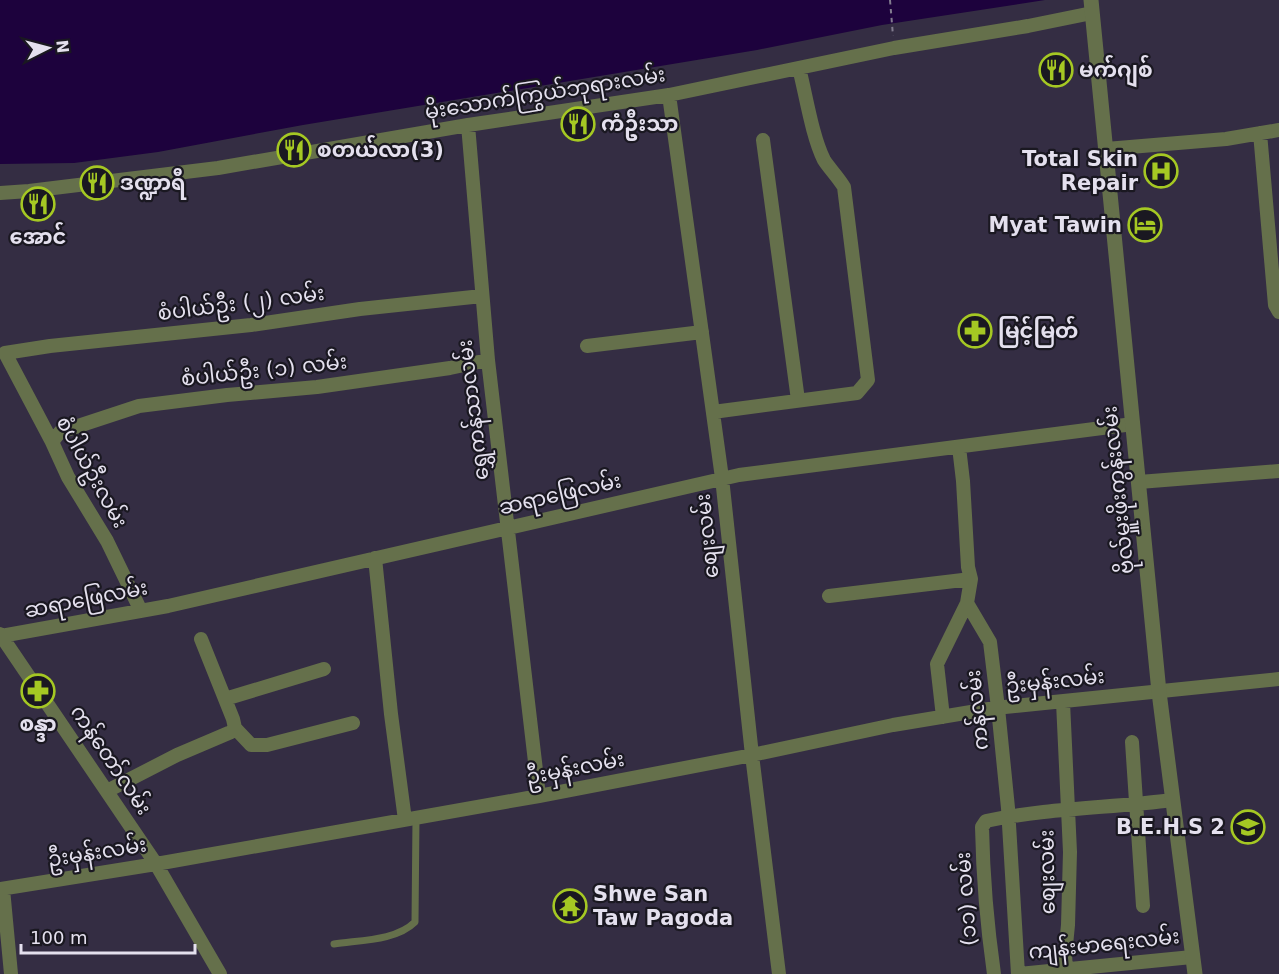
<svg xmlns="http://www.w3.org/2000/svg" width="1279" height="974" viewBox="0 0 1279 974" font-family="'DejaVu Sans','Noto Sans Myanmar',sans-serif">
<style>
.water{fill:#1d023d}
.lines{fill:none;stroke-linecap:round;stroke-linejoin:round}
.path{stroke:#827c8f;stroke-width:2;stroke-dasharray:4.5 4.5;stroke-linecap:butt}
.service{stroke:#65704b;stroke-width:7}
.minor{stroke:#65704b;stroke-width:14}
.tertiary{stroke:#65704b;stroke-width:15}
.labels{text-anchor:middle;stroke-width:4.5;stroke-linejoin:round;paint-order:stroke}
.poi-label{font-size:21px;font-weight:bold;fill:#e4e0ee;stroke:#1a1821;text-anchor:start}
.street-label{font-size:21px;fill:#e4e0ee;stroke:#1a1821}
</style>
<rect width="100%" height="100%" fill="#342d43"/>
<path class="water" d="M 0,0 L 1045,0 L 882,25 L 757,50 L 303,125 L 158,152 L 74,163 L 0,164 Z"/>
<g class="lines">
<path class="path" d="M 890,0 L 893,36"/>
<path class="service" d="M 334,944 C 359,940 396,941 415,922 L 416,818"/>
<path class="minor" d="M 669,95 L 722,478 L 752,755 L 779,974
M 468,125 L 488,360 L 539,796
M 1260,133 L 1275,305 L 1279,312
M 763,140 L 798,400
M 1106,149 L 1226,139 L 1279,130
M 0,193 L 29,191 L 218,168 L 468,125 L 669,95 L 894,48 L 1028,26 L 1092,13
M 587,346 L 702,332
M 713,412 L 857,393 L 868,380 L 844,187 C 838,177 829,168 824,160 C 812,136 806,95 799,68
M 52,442 L 60,432 L 139,406 L 227,395 L 317,387 L 450,368 L 488,360
M 959,447 L 963,481 L 968,567 L 971,579 L 967,603 L 990,642 L 998,708 L 1008,808 L 1018,974
M 1139,482 L 1279,471
M 375,558 L 391,714 L 405,820
M 829,596 L 971,579
M 141,611 L 107,541 L 68,477 L 52,442 L 5,353 L 50,346 L 251,325 L 360,309 L 482,296
M 0,634 L 156,864 L 220,974
M 1,636 L 168,606 L 739,475 L 1133,424
M 225,699 L 324,669
M 1063,702 L 1070,852 L 1068,925 L 1065,955 L 1066,969
M 943,717 L 937,664 L 967,603
M 235,728 L 251,745 L 267,745 L 353,723
M 1132,742 L 1143,906
M 107,791 L 177,755 L 231,732 L 235,728 L 233,719 L 201,639
M 0,889 L 156,864 L 539,796 L 752,755 L 893,725 L 995,708 L 1279,679
M 3,889 L 11,974
M 994,974 C 987,925 983,877 982,827 L 986,821 C 1047,808 1110,808 1173,800
M 1019,974 L 1192,957"/>
<path class="tertiary" d="M 1091,0 L 1159,692 L 1195,974"/>
</g>
<defs>
<g id="restaurant-ring" transform="scale(1.725)"><circle r="9.5" fill="#1a1821" stroke="#a5c823" stroke-width="1.5"/><path d="M-5-6h1v4h1v-4h1v4h1v-4h1v5L-1.5 .5V6h-2V.5L-5-1ZM5-6V6H3V1.5H1.5Q1.5-4 5-6Z" fill="#a5c823"/></g>
<g id="hospital-ring" transform="scale(1.725)"><circle r="9.5" fill="#1a1821" stroke="#a5c823" stroke-width="1.5"/><path d="M-5-5h3v3.5h4V-5h3V5h-3V1.5h-4V5h-3Z" fill="#a5c823"/></g>
<g id="hotel-ring" transform="scale(1.725)"><circle r="9.5" fill="#1a1821" stroke="#a5c823" stroke-width="1.5"/><path d="M-6-4.5h1.5V1H6V5H4.5V3h-9V5H-6ZM-4 0a1.8 1.8 0 1 1 3.6 0ZM.5 0V-2.5h3Q6-2.5 6 0Z" fill="#a5c823"/></g>
<g id="pharmacy-ring" transform="scale(1.725)"><circle r="9.5" fill="#1a1821" stroke="#a5c823" stroke-width="1.5"/><path d="M-2-6h4v4h4v4h-4v4h-4v-4h-4v-4h4Z" fill="#a5c823"/></g>
<g id="school-ring" transform="scale(1.725)"><circle r="9.5" fill="#1a1821" stroke="#a5c823" stroke-width="1.5"/><path d="M0-5L7-2L0 1L-7-2ZM-4 1L0 2.5L4 1V4Q0 6-4 4Z" fill="#a5c823"/></g>
<g id="temple-ring" transform="scale(1.725)"><circle r="9.5" fill="#1a1821" stroke="#a5c823" stroke-width="1.5"/><path d="M0-6L5-2H3V0L6.5 2.5H4V6H1.5V3h-3V6H-4V2.5H-6.5L-3 0V-2H-5Z" fill="#a5c823"/></g>
</defs>
<g fill-rule="evenodd">
<use href="#restaurant-ring" x="1056" y="70"/>
<use href="#restaurant-ring" x="578" y="124"/>
<use href="#restaurant-ring" x="294" y="150"/>
<use href="#hospital-ring" x="1161" y="171"/>
<use href="#restaurant-ring" x="97" y="183"/>
<use href="#restaurant-ring" x="38" y="204"/>
<use href="#hotel-ring" x="1145" y="225"/>
<use href="#pharmacy-ring" x="975" y="331"/>
<use href="#pharmacy-ring" x="38" y="691"/>
<use href="#school-ring" x="1248" y="827"/>
<use href="#temple-ring" x="570" y="906"/>
</g>
<g class="labels">
<g class="poi-label">
<text x="1079" y="77">မက်ဂျစ်</text>
<text x="601" y="131">ကံဦးသာ</text>
<text x="317" y="157">စတယ်လာ(3)</text>
<text x="1138" y="166" text-anchor="end">Total Skin<tspan x="1138" dy="24">Repair</tspan></text>
<text x="120" y="190">ဒဏ္ဍာရီ</text>
<text x="1122" y="232" text-anchor="end">Myat Tawin</text>
<text x="38" y="244" text-anchor="middle">အောင်</text>
<text x="998" y="338">မြင့်မြတ်</text>
<text x="38" y="731" text-anchor="middle">စန္ဒာ</text>
<text x="1225" y="834" text-anchor="end">B.E.H.S 2</text>
<text x="593" y="901">Shwe San<tspan x="593" dy="24">Taw Pagoda</tspan></text>
</g>
<g class="street-label">
<text transform="translate(545 93) rotate(-9)" y="7">မိုးသောက်ကြွယ်ဘုရားလမ်း</text>
<text transform="translate(241 303) rotate(-7)" y="7">စံပါယ်ဦး (၂) လမ်း</text>
<text transform="translate(264 370) rotate(-6)" y="7">စံပါယ်ဦး (၁) လမ်း</text>
<text transform="translate(473 410) rotate(-97)" y="7">‌ရွှေကန်သာလမ်း</text>
<text transform="translate(92 472) rotate(61)" y="7">စံပါယ်ဦးလမ်း</text>
<text transform="translate(1118 490) rotate(-96)" y="7">ဗိုလ်မှူးဖိုးကွန်းလမ်း</text>
<text transform="translate(560 494) rotate(-13)" y="7">ဆရာဖြေလမ်း</text>
<text transform="translate(707 536) rotate(-96)" y="7">စျေးလမ်း</text>
<text transform="translate(86 599) rotate(-11)" y="7">ဆရာဖြေလမ်း</text>
<text transform="translate(1055 681) rotate(-6)" y="7">ဦးမှန်းလမ်း</text>
<text transform="translate(977 710) rotate(-96)" y="7">ကန်လမ်း</text>
<text transform="translate(111 760) rotate(56)" y="7">ကန်တော်လမ်း</text>
<text transform="translate(575 768) rotate(-11)" y="7">ဦးမှန်းလမ်း</text>
<text transform="translate(97 852) rotate(-9)" y="7">ဦးမှန်းလမ်း</text>
<text transform="translate(1047 872) rotate(-91)" y="7">စျေးလမ်း</text>
<text transform="translate(966 899) rotate(-94)" y="7">(၁၁) လမ်း</text>
<text transform="translate(1104 944) rotate(-6)" y="7">ကျန်းမာရေးလမ်း</text>
</g>
</g>
<g transform="translate(48 48) rotate(84)" stroke="#1a1821" stroke-width="4.5" paint-order="stroke">
<path d="M0-4.5L10 22L0 15L-10 22Z" fill="#e4e0ee"/>
<text y="-9" font-size="16" font-weight="bold" text-anchor="middle" fill="#e4e0ee">N</text>
</g>
<path d="M21 944v9h174v-9" fill="none" stroke="#e4e0ee" stroke-width="3"/>
<text x="30" y="944" font-size="18" fill="#e4e0ee" stroke="#1a1821" stroke-width="4.5" paint-order="stroke">100 m</text>
</svg>
